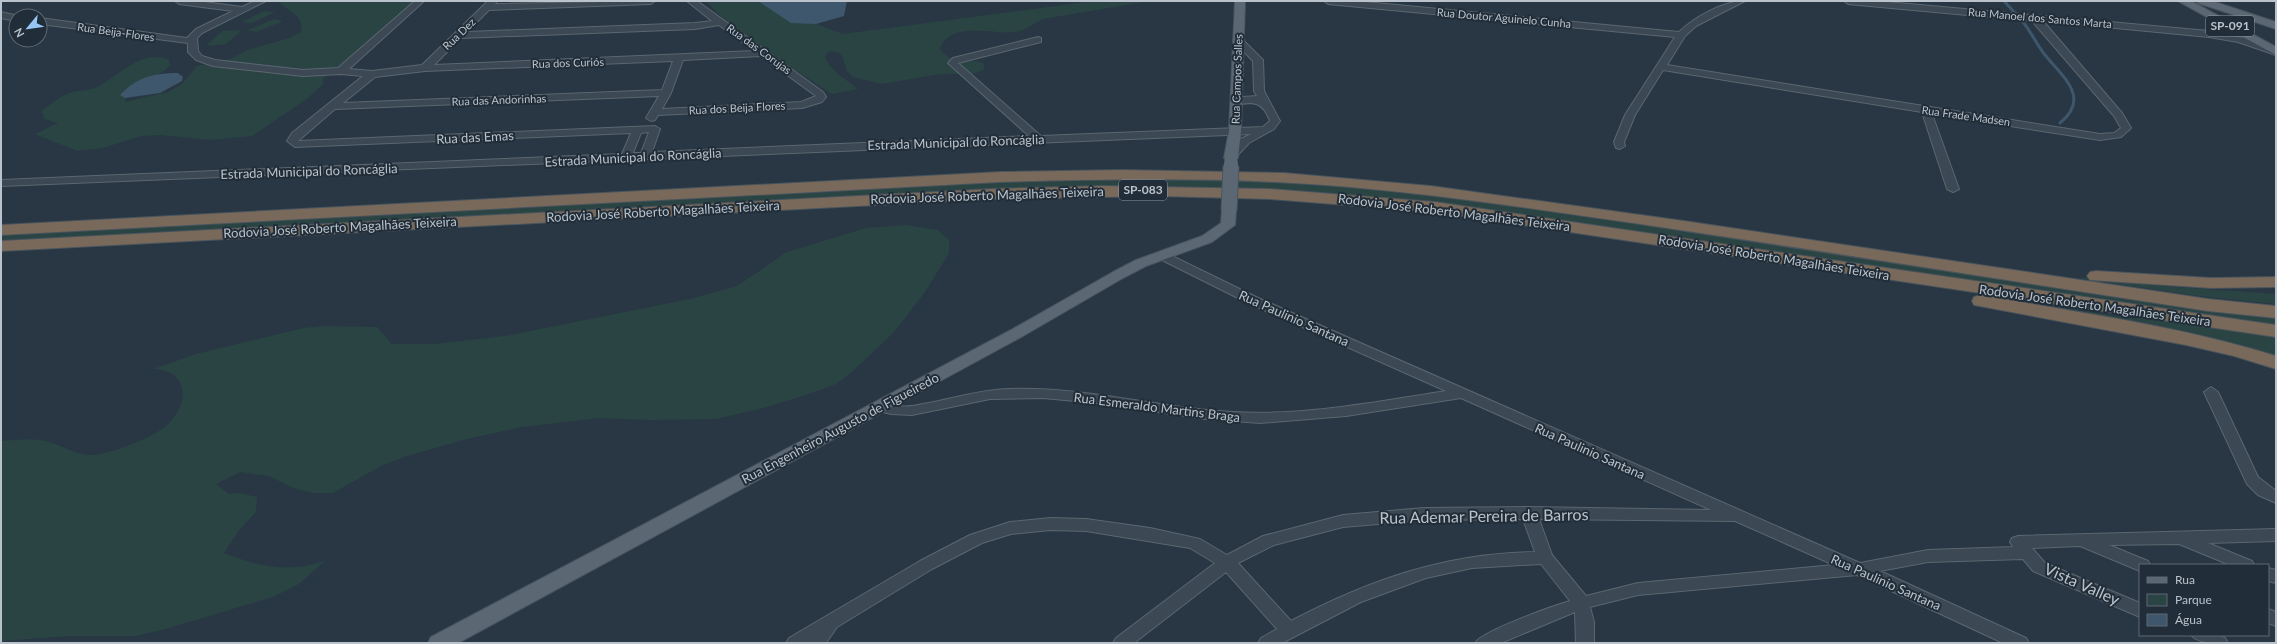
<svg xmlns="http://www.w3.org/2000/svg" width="2277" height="644" viewBox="0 0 2277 644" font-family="Lato,sans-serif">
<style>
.green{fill:#2a4444}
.water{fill:#3e576c}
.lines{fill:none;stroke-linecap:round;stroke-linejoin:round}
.stream{stroke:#3e576c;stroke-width:3}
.minor-casing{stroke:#5b6670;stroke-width:2}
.major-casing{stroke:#49545f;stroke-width:2}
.highway-casing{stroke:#47535d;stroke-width:2}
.minor{fill:#3c4853;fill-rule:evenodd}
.major{fill:#5b6873;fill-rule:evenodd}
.highway{fill:#79695a;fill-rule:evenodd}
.major-bridge-far1-casing{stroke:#49545f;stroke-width:14;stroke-linecap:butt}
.major-bridge-casing{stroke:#49545f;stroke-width:17;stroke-linecap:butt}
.major-bridge-far1{stroke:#5b6873;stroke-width:12}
.major-bridge{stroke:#5b6873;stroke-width:15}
.labels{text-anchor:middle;stroke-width:4;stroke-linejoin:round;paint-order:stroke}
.far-street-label{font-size:11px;fill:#bac3cc;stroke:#212d38}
.shield{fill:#212d38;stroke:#8c96a0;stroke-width:1}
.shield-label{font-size:12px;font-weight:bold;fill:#bac3cc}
.street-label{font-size:13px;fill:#bac3cc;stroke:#212d38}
.near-street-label{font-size:16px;fill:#bac3cc;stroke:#212d38}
</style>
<rect width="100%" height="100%" fill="#283743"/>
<path class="green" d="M 278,1 L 416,1 L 359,60 L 323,78 L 323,84 L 308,98 L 252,136 L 210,140 L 161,135 L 142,136 L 103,148 L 77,151 L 35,134 L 58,123 L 45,119 L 41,111 C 50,105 60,96 70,93 C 78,90 89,91 97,87 C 119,76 142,48 169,60 L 170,65 C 160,78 127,85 125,102 L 168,92 L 182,84 L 197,66 L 230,59 L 248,50 L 289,38 L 301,32 C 305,15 288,12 278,1 Z
M 706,1 L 788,1 L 803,19 L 843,34 L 1093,1 L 1149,1 L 1043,19 C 1034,23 1027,30 1016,32 C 992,35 950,20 940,49 C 953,66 965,57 983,63 L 985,69 L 973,74 L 940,74 L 882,84 L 853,77 L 847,71 L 841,53 L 829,51 L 825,57 C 832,73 845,78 858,89 L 832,94 L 736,32 Z
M 264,11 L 275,12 L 252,23 L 242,22 Z
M 274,19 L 283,21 L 257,32 L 248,30 Z
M 242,30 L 226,44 L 206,46 L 222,31 Z
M 1076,179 L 1216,179 L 1348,186 L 1498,203 L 2276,316 L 2276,327 L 1394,199 L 1264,189 L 1120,187 L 429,219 L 1,243 L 1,233 L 975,182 Z
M 906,225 L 938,230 L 949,240 L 949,253 L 925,292 L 894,332 L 851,373 L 836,384 L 812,393 L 767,407 L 716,419 L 649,420 L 599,418 L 522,427 L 467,439 L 407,456 L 381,466 L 333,493 L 313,493 L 293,488 L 269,476 L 240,472 L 216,484 L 229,494 L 239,493 L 257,497 L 256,512 L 239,530 L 224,553 C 256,566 293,574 326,560 L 299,584 L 273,597 L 169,628 L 136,636 L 68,636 L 1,641 L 1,441 C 14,440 28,438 40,440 C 58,442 74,456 93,455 C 110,454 156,437 168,424 C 190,403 189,370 153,369 L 196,354 L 304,328 L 325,326 L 377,327 L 392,344 L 434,344 L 505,336 L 690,299 L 737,286 L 787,252 L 866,228 Z
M 2079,277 L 2161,286 L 2276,294 L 2276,304 L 2199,296 L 2082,279 Z
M 2024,302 L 2137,319 L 2136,316 L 2265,334 L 2276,337 L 2276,359 L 2032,307 Z"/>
<path class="water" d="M 758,1 L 847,1 L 844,16 L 816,24 L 791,23 Z
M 178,73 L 183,77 L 182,81 L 160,93 L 125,98 L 120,95 C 137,77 154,73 178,73 Z"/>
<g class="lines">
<path class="stream" d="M 2004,1 L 2015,13
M 2022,21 C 2031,31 2036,44 2045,55 C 2063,77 2091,98 2060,123"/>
<g class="minor-casing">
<path id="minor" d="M 175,1 L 197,1 L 242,7 L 255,1 L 266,1 L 202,33 L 197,38 L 198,51 L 202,56 L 215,60 L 303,70 L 338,68 L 415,1 L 424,1 L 349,69 L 372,71 L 422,65 L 488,1 L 497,1 L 495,4 L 655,1 L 651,4 L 489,10 L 467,32 L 695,23 L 712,21 L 687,1 L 697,1 L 823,92 L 826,97 L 822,102 L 802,108 L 658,115 L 655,120 L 651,121 L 646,118 L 659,96 L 335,109 L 298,141 L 655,126 L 660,129 L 652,152 L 1029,136 L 948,63 L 953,58 L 1038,37 L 1041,38 L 1041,42 L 958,63 L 1041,136 L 1263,127 L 1270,121 C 1263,102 1254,101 1236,105 L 1231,102 L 1243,97 L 1257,96 L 1254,91 L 1253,61 L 1233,40 L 1238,37 L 1241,38 L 1263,60 L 1264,91 L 1280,121 L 1274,129 L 1249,143 L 1235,158 L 1227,158 L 1227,154 L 1241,139 L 1251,134 L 1,186 L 1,180 L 622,154 L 631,133 L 295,147 L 287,141 L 292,133 L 363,76 L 341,74 L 303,76 L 213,66 L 196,60 L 188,52 L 188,43 L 40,24 L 40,18 L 187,38 L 196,29 L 233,11 L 179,4 ZM 719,25 L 754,51 L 434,65 L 461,38 L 695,29 ZM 761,56 L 816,96 L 801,102 L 662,109 L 671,93 L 683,60 ZM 673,61 L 662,90 L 343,103 L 375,77 L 425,71 ZM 649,132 L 641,153 L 633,153 L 641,133 Z
M 1324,1 L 1355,1 L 1679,32 C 1695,17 1723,1 1745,1 L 1696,26 L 1685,36 L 1667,65 L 2100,134 L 2114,133 L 2121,128 L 2114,116 L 2032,21 L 1848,4 L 1844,1 L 1876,1 L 2209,31 L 2243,38 L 2276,49 L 2276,55 L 2238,42 L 2209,37 L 2043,21 L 2122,113 L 2131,128 L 2121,137 L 2100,140 L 1932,114 L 1959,189 L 1953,192 L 1947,189 L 1922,112 L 1663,70 L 1635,115 L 1624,142 L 1625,146 L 1620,149 L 1616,148 L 1614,142 L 1625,115 L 1675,37 L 1328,4 Z
M 1,12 L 19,16 L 16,16 L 16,21 L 1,18 Z
M 1162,251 L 1256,297 L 1860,563 L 1928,550 L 2013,547 L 2010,542 L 2012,538 L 2018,536 L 2276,529 L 2276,541 L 2208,543 L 2252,561 L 2254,565 L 2230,565 L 2179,544 L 2109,545 L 2148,561 L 2150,565 L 2140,565 L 2140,571 L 2080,546 L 2032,548 L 2045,563 L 2140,603 L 2140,617 L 2033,571 L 2023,559 L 1928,562 L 1880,571 L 2026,638 L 2029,643 L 2003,643 L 1857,575 L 1638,595 L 1590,607 L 1594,622 L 1594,643 L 1576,643 L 1575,612 L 1501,643 L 1475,643 C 1482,631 1553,606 1570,601 L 1541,564 L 1472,568 L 1426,578 L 1361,602 L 1282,643 L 1258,643 L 1261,638 L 1277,629 L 1226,572 L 1134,643 L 1113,643 L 1116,638 L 1215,563 L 1190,548 L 1086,531 L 1050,530 L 1011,534 L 982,543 L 932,569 L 837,627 L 826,643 L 786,643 L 789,638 L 920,561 L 970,535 L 1010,522 L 1050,518 L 1086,519 L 1150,528 L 1200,539 L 1227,555 L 1263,536 L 1343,515 L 1424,508 L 1529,507 L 1711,510 L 1461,398 L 1346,416 L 1260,423 L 1205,419 L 1097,403 L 1043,398 L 990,399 L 912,415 L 891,414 L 875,410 L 873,407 L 875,404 C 883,402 891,405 899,406 C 906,407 915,406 923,404 C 952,399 979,390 1009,389 C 1084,386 1158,408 1233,412 C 1305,416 1375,402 1446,391 L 1248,303 L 1158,258 L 1156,255 ZM 1523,519 L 1535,552 C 1446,553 1369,580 1291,621 L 1238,563 L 1274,545 L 1343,527 L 1424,520 ZM 1539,519 L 1735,521 L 1834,565 L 1638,583 L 1586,596 L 1552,555 Z
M 2211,387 L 2218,392 L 2258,477 L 2276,491 L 2276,503 L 2258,495 L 2247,484 L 2204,392 Z
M 2268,568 L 2276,570 L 2276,583 L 2268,581 Z
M 2268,609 L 2276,612 L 2276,626 L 2268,623 Z
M 2191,635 L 2218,635 L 2225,638 L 2228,643 C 2216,643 2198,644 2191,635 Z"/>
</g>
<g class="major-casing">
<path id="major" d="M 1235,1 L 1245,1 L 1241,131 L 1238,158 L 1231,162 L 1224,158 L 1229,131 Z
M 2178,1 L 2191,1 L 2276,47 L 2276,55 Z
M 2197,1 L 2212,1 L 2276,22 L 2276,29 L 2198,3 Z
M 1229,206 L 1236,210 L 1235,225 L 1212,242 L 1146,266 L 1123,278 L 1023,336 L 458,643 L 428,643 L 431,637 L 1011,330 L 1113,272 L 1136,260 L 1202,236 L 1221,223 L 1222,210 Z"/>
</g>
<g class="highway-casing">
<path id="highway" d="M 1122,170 L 1284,173 L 1431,186 L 1684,221 L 2208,299 L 2276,306 L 2276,318 L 2208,311 C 2018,282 1829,252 1640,224 C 1535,209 1430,193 1324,185 C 1216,177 1108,179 1000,182 L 1,235 L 1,225 L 1000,172 Z
M 1103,186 L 1270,189 L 1435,202 L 2276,325 L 2276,337 L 1435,212 L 1270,199 L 1159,196 L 992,199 L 1,251 L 1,241 L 992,189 Z
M 2096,271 L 2211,278 L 2276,277 L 2276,287 L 2211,288 L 2090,280 L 2087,276 L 2090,272 Z
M 1981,295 C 2079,313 2181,326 2276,356 L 2276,369 L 2234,356 L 2186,345 L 1974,305 L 1972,301 L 1974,297 Z"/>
</g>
<use href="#minor" class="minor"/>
<use href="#major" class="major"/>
<use href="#highway" class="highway"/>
<g class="major-bridge-far1-casing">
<path id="major-bridge-far1" d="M 1231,167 L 1231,158"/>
</g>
<g class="major-bridge-casing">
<path id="major-bridge" d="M 1229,210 L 1231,166"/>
</g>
<use href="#major-bridge-far1" class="major-bridge-far1"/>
<use href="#major-bridge" class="major-bridge"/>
</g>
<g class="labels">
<g class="far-street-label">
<text transform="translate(1504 18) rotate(5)" y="4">Rua Doutor Aguinelo Cunha</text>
<text transform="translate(2040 18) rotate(5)" y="4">Rua Manoel dos Santos Marta</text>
<text transform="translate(116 32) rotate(8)" y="4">Rua Beija-Flores</text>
<text transform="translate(459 34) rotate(-44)" y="4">Rua Dez</text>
<text transform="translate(759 49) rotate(36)" y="4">Rua das Corujas</text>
<text transform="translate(568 63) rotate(-2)" y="4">Rua dos Curiós</text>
<text transform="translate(1237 79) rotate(-88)" y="4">Rua Campos Salles</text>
<text transform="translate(499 100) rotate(-2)" y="4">Rua das Andorinhas</text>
<text transform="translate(737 108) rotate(-3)" y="4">Rua dos Beija Flores</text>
<text transform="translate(1966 116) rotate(8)" y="4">Rua Frade Madsen</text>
</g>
<g class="shield">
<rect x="2206" y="16" width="48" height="20" rx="3"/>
<rect x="1119" y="180" width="48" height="20" rx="3"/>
</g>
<g class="shield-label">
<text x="2230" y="30">SP-091</text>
<text x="1143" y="194">SP-083</text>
</g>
<g class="street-label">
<text transform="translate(475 137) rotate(-3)" y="5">Rua das Emas</text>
<text transform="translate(956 142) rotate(-2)" y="5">Estrada Municipal do Roncáglia</text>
<text transform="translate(633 157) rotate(-3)" y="5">Estrada Municipal do Roncáglia</text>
<text transform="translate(309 171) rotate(-2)" y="5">Estrada Municipal do Roncáglia</text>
<text transform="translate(987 195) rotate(-2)" y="5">Rodovia José Roberto Magalhães Teixeira</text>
<text transform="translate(663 211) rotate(-3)" y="5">Rodovia José Roberto Magalhães Teixeira</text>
<text transform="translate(1454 212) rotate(7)" y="5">Rodovia José Roberto Magalhães Teixeira</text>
<text transform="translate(340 227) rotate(-3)" y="5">Rodovia José Roberto Magalhães Teixeira</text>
<text transform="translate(1774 257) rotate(9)" y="5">Rodovia José Roberto Magalhães Teixeira</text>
<text transform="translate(2095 305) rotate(8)" y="5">Rodovia José Roberto Magalhães Teixeira</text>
<text transform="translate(1294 318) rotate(24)" y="5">Rua Paulinio Santana</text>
<text transform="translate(1157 407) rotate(7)" y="5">Rua Esmeraldo Martins Braga</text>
<text transform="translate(840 428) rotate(-28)" y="5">Rua Engenheiro Augusto de Figueiredo</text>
<text transform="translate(1590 451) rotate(24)" y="5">Rua Paulinio Santana</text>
<text transform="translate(1886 582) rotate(24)" y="5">Rua Paulinio Santana</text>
</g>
<g class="near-street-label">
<text transform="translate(1484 516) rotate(-1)" y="6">Rua Ademar Pereira de Barros</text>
<text transform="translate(2082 584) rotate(24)" y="6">Vista Valley</text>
</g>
</g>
<rect width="2277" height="644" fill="none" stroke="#bac3cc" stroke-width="4"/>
<rect x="2139" y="564" width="130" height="72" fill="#212d38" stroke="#5e6973"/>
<rect x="2147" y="577" width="20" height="6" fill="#5b6873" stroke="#5e6973"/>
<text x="2175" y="584" font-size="12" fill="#bac3cc">Rua</text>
<rect x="2147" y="594" width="20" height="12" fill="#2a4444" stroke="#5e6973"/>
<text x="2175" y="604" font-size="12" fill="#bac3cc">Parque</text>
<rect x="2147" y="614" width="20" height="12" fill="#3e576c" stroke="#5e6973"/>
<text x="2175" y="624" font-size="12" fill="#bac3cc">Água</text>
<g transform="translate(28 28) rotate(241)"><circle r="19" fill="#212d38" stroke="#5e6973"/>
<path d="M0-3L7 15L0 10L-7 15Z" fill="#95c6f6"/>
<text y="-6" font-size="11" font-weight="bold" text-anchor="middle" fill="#bac3cc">N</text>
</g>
</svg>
